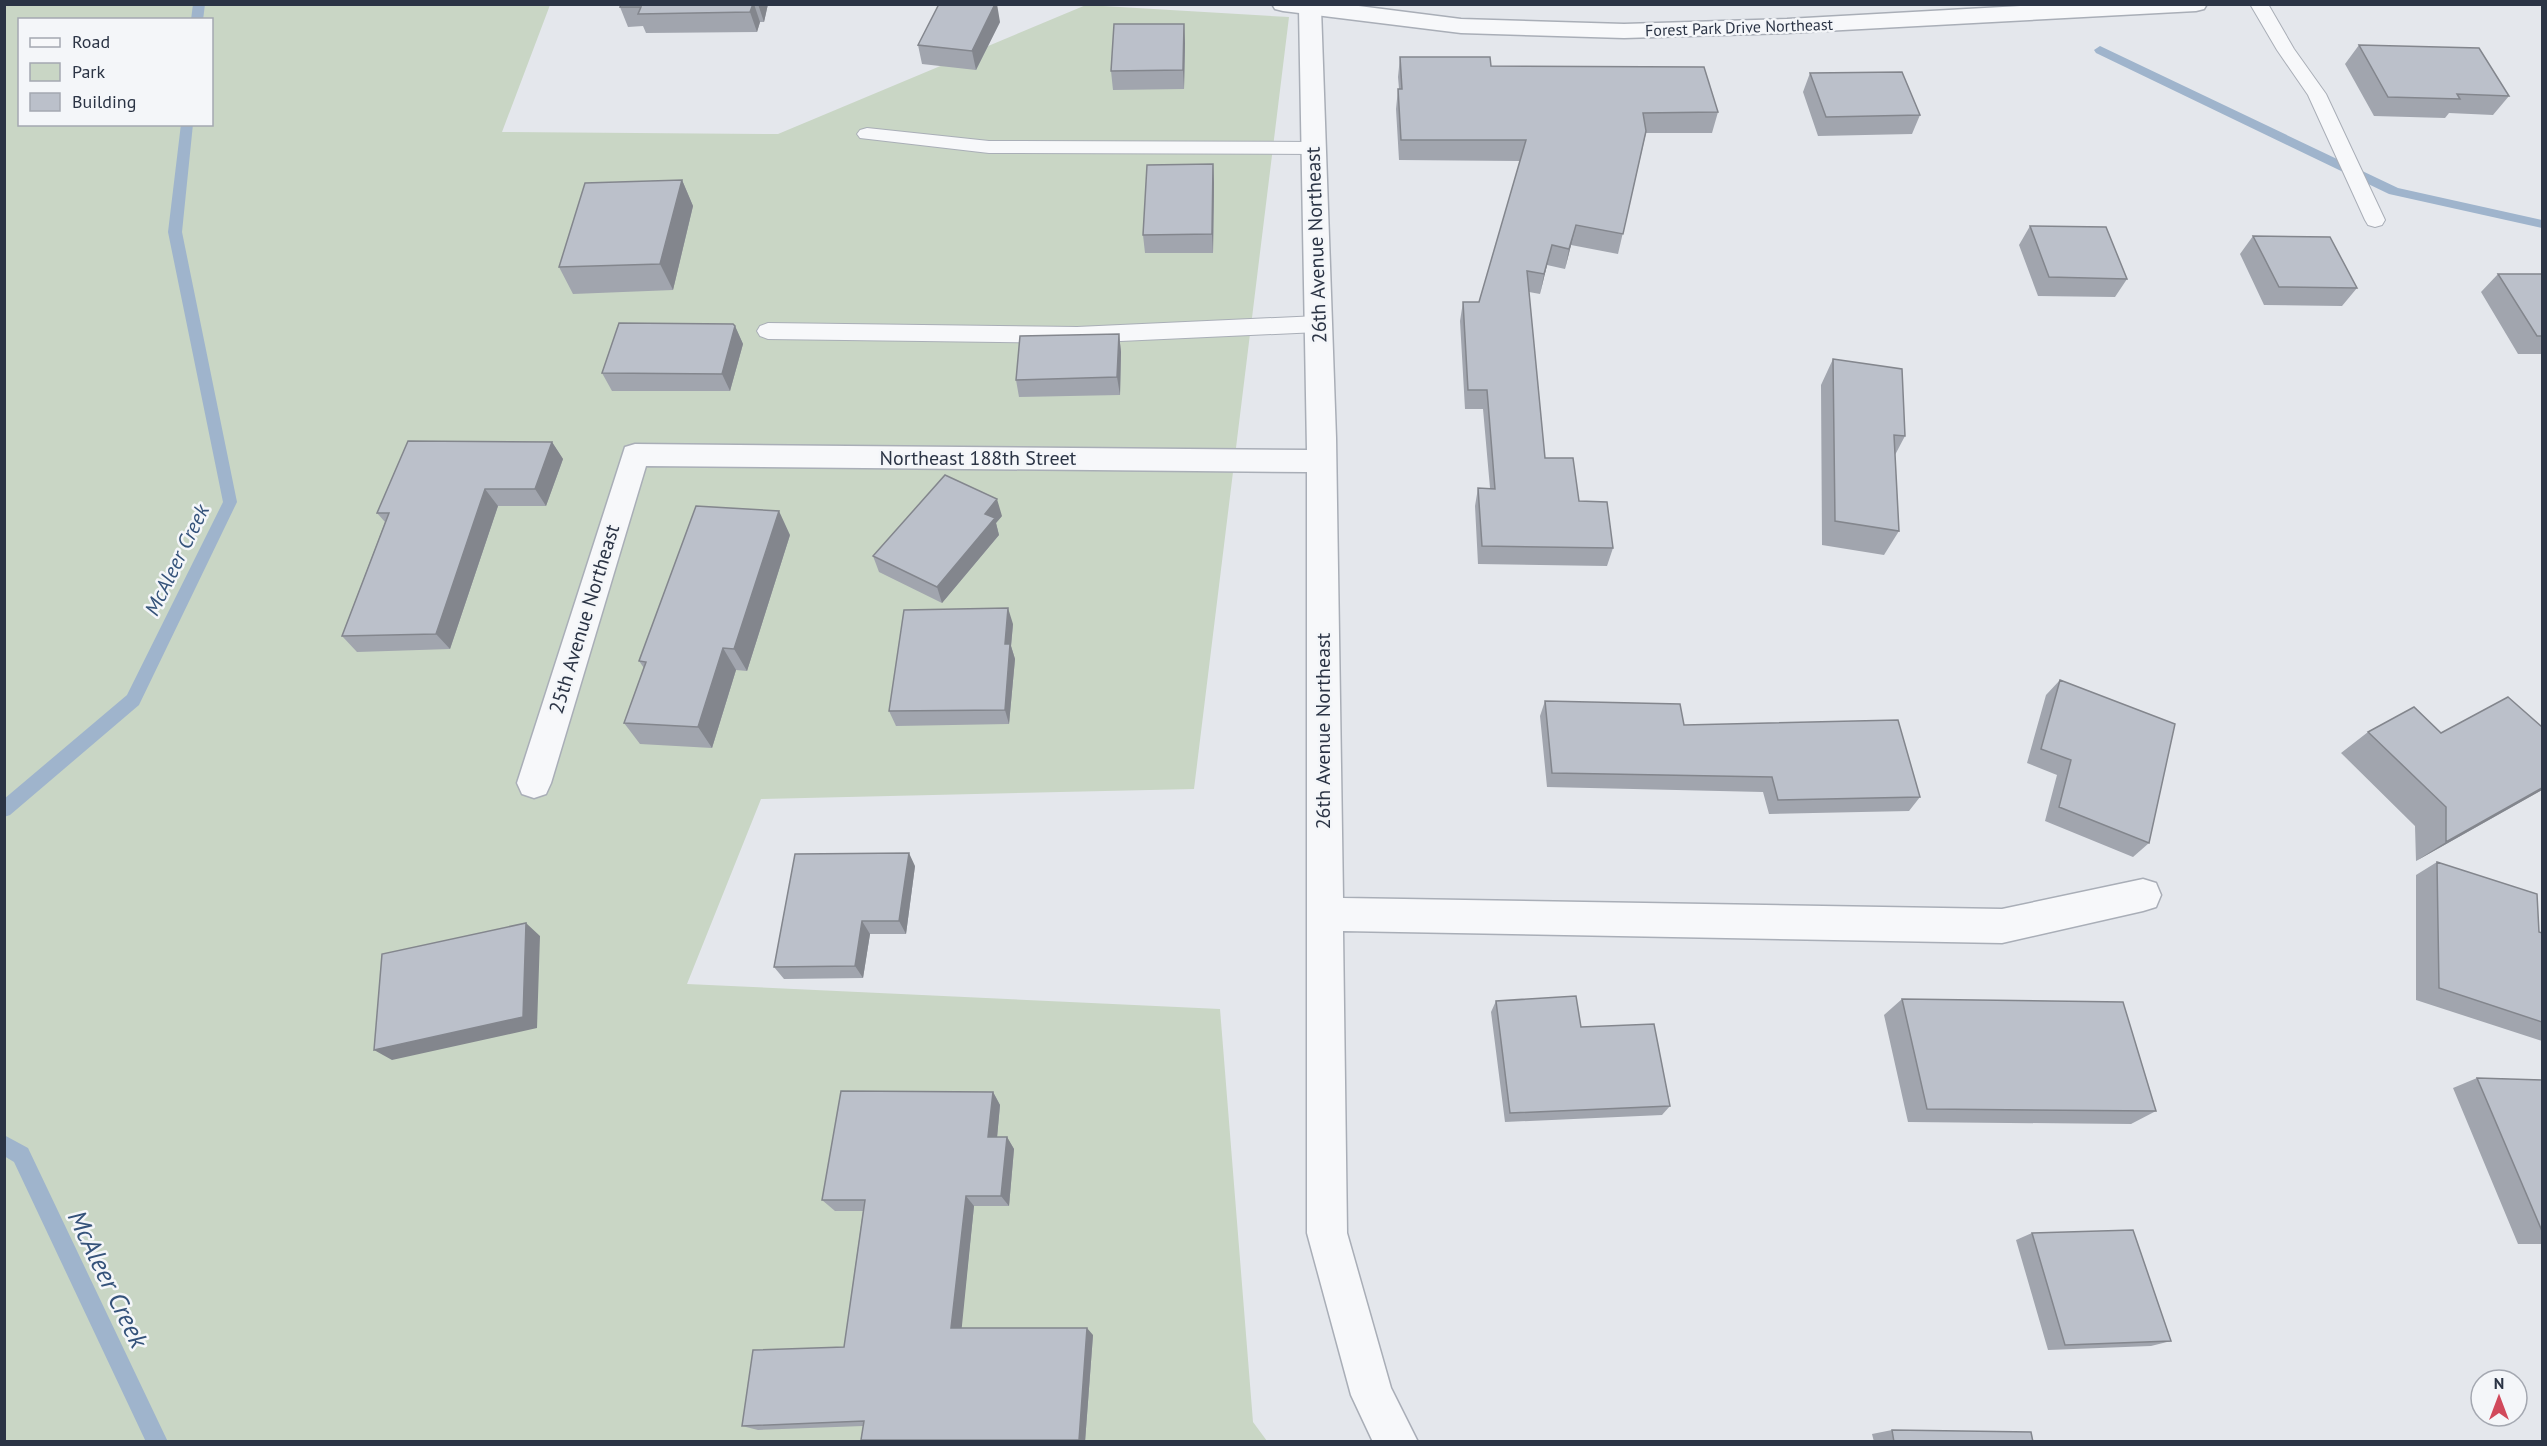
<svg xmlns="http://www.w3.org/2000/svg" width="2547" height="1446" viewBox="0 0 2547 1446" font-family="'PT Sans',sans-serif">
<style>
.green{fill:#c9d6c5;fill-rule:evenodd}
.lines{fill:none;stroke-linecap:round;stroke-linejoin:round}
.stream{fill:#9fb4cc;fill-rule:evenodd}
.service-casing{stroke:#a9aeb7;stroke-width:2}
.minor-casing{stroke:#a9aeb7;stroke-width:3}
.tertiary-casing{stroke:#a9aeb7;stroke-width:3}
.service{fill:#f7f8fa;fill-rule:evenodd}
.minor{fill:#f7f8fa;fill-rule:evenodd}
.tertiary{fill:#f7f8fa;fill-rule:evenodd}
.wall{fill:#a1a5ae}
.shaded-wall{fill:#83868d}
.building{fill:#bbc0ca;stroke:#83868d;stroke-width:1.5}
.labels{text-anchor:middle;stroke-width:5;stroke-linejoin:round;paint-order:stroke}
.far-street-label{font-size:16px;fill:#2b3445;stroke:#f4f6f9}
.street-label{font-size:20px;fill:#2b3445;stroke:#f4f6f9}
.water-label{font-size:21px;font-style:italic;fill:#34527a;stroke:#f4f6f9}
.near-water-label{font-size:26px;font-style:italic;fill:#34527a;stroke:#f4f6f9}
</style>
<rect width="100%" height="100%" fill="#e4e7ec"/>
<path class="green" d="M 5,5 L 550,5 L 502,132 L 778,134 L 1086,5 L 1289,17 L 1194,789 L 761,799 L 687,984 L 1220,1009 L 1253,1422 L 1267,1441 L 5,1442 ZM 20,20 L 212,20 L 212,124 L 20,124 Z"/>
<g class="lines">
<path class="stream" d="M 193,4 L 205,4 L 203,20 L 191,20 Z
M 2100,46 L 2398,188 L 2542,220 L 2542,228 L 2389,194 L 2096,53 L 2094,50 Z
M 181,124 L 193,124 L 182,232 L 237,502 L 139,705 L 10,815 L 4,817 L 4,799 L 127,695 L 223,502 L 168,232 Z
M 4,1135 L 28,1148 L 168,1442 L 146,1442 L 14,1162 L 4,1156 Z"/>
<g class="service-casing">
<path id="service" d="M 2250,4 L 2268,4 L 2294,49 L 2326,94 L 2385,220 L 2382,225 L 2375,227 L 2368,225 L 2365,220 L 2308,95 L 2277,50 Z
M 867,128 L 989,141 L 1314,142 L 1321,144 L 1324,148 L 1321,152 L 1314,154 L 989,153 L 860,138 L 857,134 L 860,130 Z
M 1318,316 L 1325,319 L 1329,324 L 1325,329 L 1318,332 L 1077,343 L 768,339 L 760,336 L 757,331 L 760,326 L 768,323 L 1077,327 Z"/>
</g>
<g class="minor-casing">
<path id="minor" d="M 1301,4 L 1319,4 L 1321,8 L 1336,438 L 1343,898 L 2002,909 L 2143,879 L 2156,883 L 2161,895 L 2156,907 L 2143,911 L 2002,943 L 1343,931 L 1347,1233 L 1391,1388 L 1418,1442 L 1373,1442 L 1351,1395 L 1307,1233 L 1307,472 L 646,466 L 551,783 L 546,794 L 534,798 L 522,794 L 517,783 L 625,447 L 635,444 L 1307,450 L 1299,8 Z"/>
</g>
<g class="tertiary-casing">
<path id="tertiary" d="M 1272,4 L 1343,4 L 1461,19 L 1624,24 L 1787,19 L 2058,4 L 2207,4 L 2204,9 L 2196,11 L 1787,33 L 1624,38 L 1461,33 L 1283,11 L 1275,9 Z"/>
</g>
<use href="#service" class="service"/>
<use href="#minor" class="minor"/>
<use href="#tertiary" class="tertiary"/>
</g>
<path class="wall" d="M 621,4 L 768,4 L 764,22 L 760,22 L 757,32 L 646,33 L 643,26 L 628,27 L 620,7 Z
M 1000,22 L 976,70 L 922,64 L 918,45 Z
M 1184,24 L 1185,43 L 1184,89 L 1113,90 L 1111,71 Z
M 2359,45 L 2509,96 L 2493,115 L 2449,113 L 2445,118 L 2374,116 L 2345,64 Z
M 1400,57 L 1491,66 L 1718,112 L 1712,133 L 1646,133 L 1618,254 L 1571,245 L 1565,269 L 1547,265 L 1540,294 L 1529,292 L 1545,458 L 1613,548 L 1607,566 L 1478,564 L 1475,506 L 1478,488 L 1490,488 L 1483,409 L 1465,409 L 1460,321 L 1463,302 L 1479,302 L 1520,161 L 1399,160 L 1396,109 L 1398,89 L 1399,89 L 1398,77 Z
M 1810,73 L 1920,115 L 1912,134 L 1818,136 L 1803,92 Z
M 1213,164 L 1214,183 L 1213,253 L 1145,253 L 1143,235 Z
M 682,180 L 693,206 L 673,290 L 573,294 L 559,267 Z
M 2030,226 L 2127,279 L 2115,297 L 2038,296 L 2019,245 Z
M 2253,236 L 2357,288 L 2342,306 L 2264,305 L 2240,254 Z
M 2498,274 L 2542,274 L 2542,354 L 2518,354 L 2481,292 Z
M 735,326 L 743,344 L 730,391 L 612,391 L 602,373 Z
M 1119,334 L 1121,352 L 1120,395 L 1019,397 L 1016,380 Z
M 1833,359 L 1905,436 L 1895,455 L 1899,531 L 1884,555 L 1822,545 L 1821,385 Z
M 552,442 L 563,459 L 546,506 L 498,506 L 450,649 L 357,652 L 342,636 L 385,522 L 377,513 Z
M 1002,516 L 996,523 L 999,535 L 942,603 L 879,572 L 873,556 Z
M 790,535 L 747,671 L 736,670 L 712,748 L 640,744 L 624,723 L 644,668 L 639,661 Z
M 1013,624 L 1011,646 L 1015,659 L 1009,724 L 896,726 L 889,711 Z
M 2060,680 L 2149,843 L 2133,857 L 2045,821 L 2057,775 L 2027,763 L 2046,695 Z
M 1545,701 L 1684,725 L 1920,797 L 1909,811 L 1769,814 L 1763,792 L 1547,787 L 1540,716 Z
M 2542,727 L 2542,790 L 2416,861 L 2415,826 L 2341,753 L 2368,732 L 2441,733 Z
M 2437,862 L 2539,932 L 2542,933 L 2542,1041 L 2416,1000 L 2416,875 Z
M 915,866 L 906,934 L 870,934 L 863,978 L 784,979 L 774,967 Z
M 1902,999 L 2156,1111 L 2131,1124 L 1908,1122 L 1884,1015 Z
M 1496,1001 L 1581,1027 L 1670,1106 L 1662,1115 L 1505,1122 L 1491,1012 Z
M 2477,1078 L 2542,1080 L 2542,1244 L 2518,1244 L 2453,1088 Z
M 993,1092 L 1000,1105 L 997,1137 L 1007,1137 L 1014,1149 L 1009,1206 L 974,1206 L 961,1328 L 1093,1335 L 1085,1442 L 866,1442 L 861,1440 L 863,1426 L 758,1430 L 742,1426 L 844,1347 L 863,1211 L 835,1211 L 822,1200 Z
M 2032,1233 L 2171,1341 L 2151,1346 L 2048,1350 L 2016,1240 Z
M 1892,1430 L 2033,1442 L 1874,1442 L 1872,1434 Z"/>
<path class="shaded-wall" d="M 753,4 L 754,4 L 760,22 L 757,32 L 750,12 Z
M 758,4 L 768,4 L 764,22 Z
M 995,4 L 997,4 L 1000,22 L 976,70 L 972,51 Z
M 1184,24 L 1185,43 L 1184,89 L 1183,70 Z
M 1213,164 L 1214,183 L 1213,253 L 1212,234 Z
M 682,180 L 693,206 L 673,290 L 660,264 Z
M 1576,225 L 1565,269 L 1569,249 Z
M 1552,245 L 1547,265 L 1540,294 L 1544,274 Z
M 735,326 L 743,344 L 730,391 L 722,374 Z
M 1119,334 L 1121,352 L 1120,395 L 1117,377 Z
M 552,442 L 563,459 L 546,506 L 535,489 Z
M 485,489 L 498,506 L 450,649 L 436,634 Z
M 997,499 L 1002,516 L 996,523 L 999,535 L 942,603 L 937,587 L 985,514 Z
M 779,511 L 790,535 L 747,671 L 734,649 Z
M 1008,608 L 1013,624 L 1011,646 L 1015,659 L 1009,724 L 1005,710 L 1005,644 Z
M 723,648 L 736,670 L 712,748 L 698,727 Z
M 2542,788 L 2542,790 L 2416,861 L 2446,842 Z
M 909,853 L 915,866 L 906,934 L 899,921 Z
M 862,921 L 870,934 L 863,978 L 855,966 Z
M 526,923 L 540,936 L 537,1028 L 392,1060 L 374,1050 Z
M 993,1092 L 1000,1105 L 996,1149 L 988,1137 Z
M 1007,1137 L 1014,1149 L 1009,1206 L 1001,1196 Z
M 966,1196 L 974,1206 L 961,1335 L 951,1328 Z
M 1087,1328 L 1093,1335 L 1085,1442 L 1082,1442 L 1079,1440 Z"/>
<path class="building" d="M 621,4 L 753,4 L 750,12 L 638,14 L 641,7 L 620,7 Z
M 939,4 L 995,4 L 972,51 L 918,45 Z
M 1114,24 L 1184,24 L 1183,70 L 1111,71 Z
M 2359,45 L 2479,48 L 2509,96 L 2457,94 L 2460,99 L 2388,97 Z
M 1400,57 L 1490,57 L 1491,66 L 1704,67 L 1718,112 L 1643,113 L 1646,131 L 1623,234 L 1576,225 L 1569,249 L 1552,245 L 1544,274 L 1527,271 L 1545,458 L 1573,458 L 1579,501 L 1607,502 L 1613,548 L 1482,546 L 1478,488 L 1495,489 L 1487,390 L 1468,390 L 1463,302 L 1479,302 L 1526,140 L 1401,140 L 1398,89 L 1402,89 Z
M 1902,72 L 1920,115 L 1826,117 L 1810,73 Z
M 1213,164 L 1212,234 L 1143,235 L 1147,165 Z
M 682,180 L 660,264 L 559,267 L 585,183 Z
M 2030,226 L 2106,227 L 2127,279 L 2049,277 Z
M 2253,236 L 2330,237 L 2357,288 L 2279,287 Z
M 2498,274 L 2542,274 L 2542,336 L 2537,336 Z
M 619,323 L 733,324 L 735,326 L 722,374 L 602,373 Z
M 1119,334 L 1117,377 L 1016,380 L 1020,336 Z
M 1833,359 L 1902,369 L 1905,436 L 1894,435 L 1899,531 L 1835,521 Z
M 408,441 L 552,442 L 535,489 L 485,489 L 436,634 L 342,636 L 389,513 L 377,513 Z
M 945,475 L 997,499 L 985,514 L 995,518 L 937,587 L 873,556 Z
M 696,506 L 779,511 L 734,649 L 723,648 L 698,727 L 624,723 L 646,662 L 639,661 Z
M 1008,608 L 1005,644 L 1010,644 L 1005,710 L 889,711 L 904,610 Z
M 2060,680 L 2175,724 L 2149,843 L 2059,807 L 2071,760 L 2041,749 Z
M 2508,697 L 2542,727 L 2542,788 L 2446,842 L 2446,807 L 2368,732 L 2414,707 L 2441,733 Z
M 1545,701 L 1680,704 L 1684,725 L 1898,720 L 1920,797 L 1778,800 L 1772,777 L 1552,773 Z
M 909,853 L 899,921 L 862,921 L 855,966 L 774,967 L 795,854 Z
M 2437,862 L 2537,894 L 2539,932 L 2542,933 L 2542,1022 L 2439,988 Z
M 526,923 L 523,1017 L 374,1050 L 382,954 Z
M 1576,996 L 1581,1027 L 1654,1024 L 1670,1106 L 1510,1113 L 1496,1001 Z
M 1902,999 L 2123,1002 L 2156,1111 L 1927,1109 Z
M 2477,1078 L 2542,1080 L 2542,1231 Z
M 841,1091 L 993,1092 L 988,1137 L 1007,1137 L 1001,1196 L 966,1196 L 951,1328 L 1087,1328 L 1079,1440 L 861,1440 L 864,1421 L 742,1426 L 753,1350 L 844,1347 L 865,1200 L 822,1200 Z
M 2133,1230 L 2171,1341 L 2065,1345 L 2032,1233 Z
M 1892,1430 L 2031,1432 L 2033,1442 L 1894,1442 Z"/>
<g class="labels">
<g class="far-street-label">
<text transform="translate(1739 27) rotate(-2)" y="6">Forest Park Drive Northeast</text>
</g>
<g class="street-label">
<text transform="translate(1316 245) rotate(-92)" y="7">26th Avenue Northeast</text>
<text x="978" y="465">Northeast 188th Street</text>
<text transform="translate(584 619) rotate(-73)" y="7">25th Avenue Northeast</text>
<text transform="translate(1323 731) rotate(-90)" y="7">26th Avenue Northeast</text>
</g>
<g class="water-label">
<text transform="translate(177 560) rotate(-64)" y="7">McAleer Creek</text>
</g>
<g class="near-water-label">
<text transform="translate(108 1279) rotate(64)" y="9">McAleer Creek</text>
</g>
</g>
<rect width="2547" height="1446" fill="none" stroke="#2b3445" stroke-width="12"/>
<rect x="18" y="18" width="195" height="108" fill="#f4f6f9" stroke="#a4a8b1" stroke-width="1.5"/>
<rect x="30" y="38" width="30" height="9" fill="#f7f8fa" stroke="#a4a8b1" stroke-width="1.5"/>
<text x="72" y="48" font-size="18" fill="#2b3445">Road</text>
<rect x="30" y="63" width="30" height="18" fill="#c9d6c5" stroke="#a4a8b1" stroke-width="1.5"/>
<text x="72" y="78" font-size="18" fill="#2b3445">Park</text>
<rect x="30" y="93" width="30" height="18" fill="#bbc0ca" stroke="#a4a8b1" stroke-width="1.5"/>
<text x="72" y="108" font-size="18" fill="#2b3445">Building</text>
<g transform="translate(2499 1398)"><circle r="28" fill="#f4f6f9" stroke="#a4a8b1" stroke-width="1.5"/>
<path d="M0-4.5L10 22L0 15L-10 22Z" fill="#d1495b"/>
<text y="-9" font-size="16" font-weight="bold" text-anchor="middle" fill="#2b3445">N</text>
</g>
</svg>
